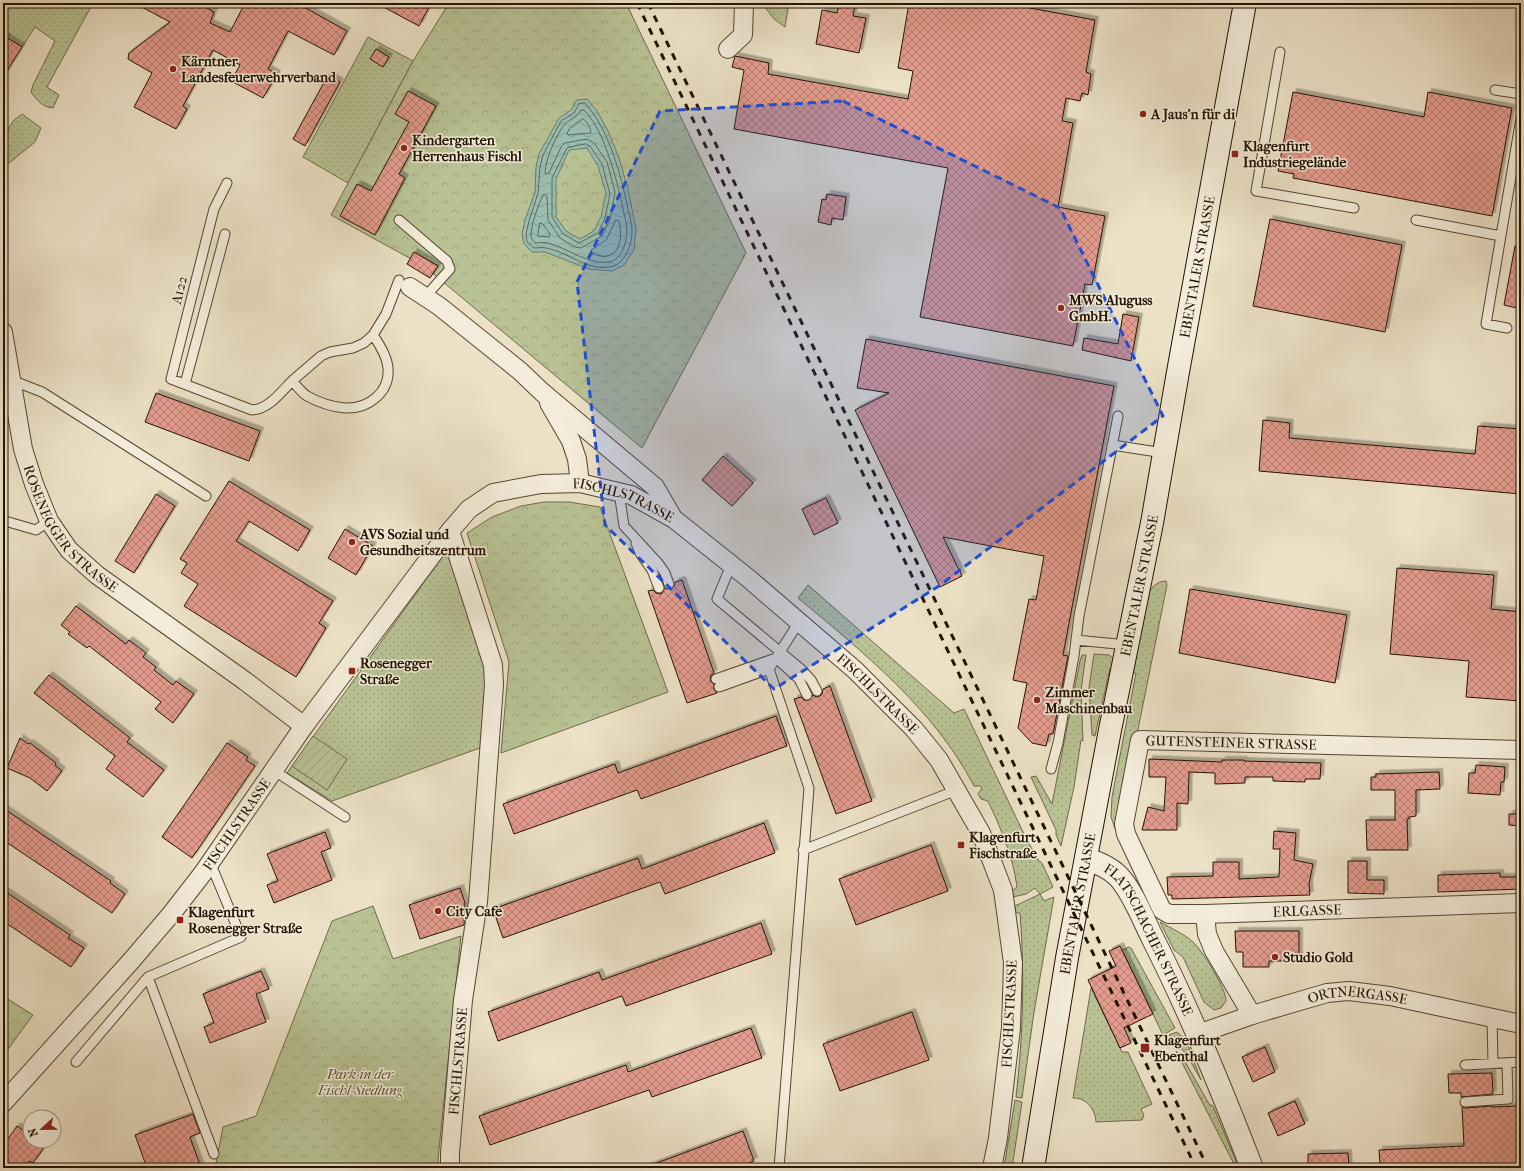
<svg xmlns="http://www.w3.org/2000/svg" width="1524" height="1171" viewBox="0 0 1524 1171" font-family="'IM FELL French Canon',serif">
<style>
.grass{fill:url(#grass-dots);stroke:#6e6a4a}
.forest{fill:url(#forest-crowns);stroke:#6e6a4a}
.garden{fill:url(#garden-furrows);stroke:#6e6a4a}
.water{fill:url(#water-waves);stroke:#6a7a6b;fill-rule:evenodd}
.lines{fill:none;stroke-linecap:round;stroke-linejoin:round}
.shore{stroke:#5e6859;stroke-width:1}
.building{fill:url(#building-cross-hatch);stroke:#231301;filter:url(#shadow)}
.service-casing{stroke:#554632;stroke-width:11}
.minor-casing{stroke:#554632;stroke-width:20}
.tertiary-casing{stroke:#554632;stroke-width:24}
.secondary-casing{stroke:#231301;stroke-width:24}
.service{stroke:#f3ecda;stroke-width:9}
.minor{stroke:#f3ecda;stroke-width:18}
.tertiary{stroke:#f3ecda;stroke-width:22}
.secondary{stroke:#f3ecda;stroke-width:22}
.rail{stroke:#231301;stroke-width:3;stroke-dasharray:7 7;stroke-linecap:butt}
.marked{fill:#1d4ed8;fill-opacity:0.2;stroke:#1d4ed8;stroke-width:3;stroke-dasharray:8 5;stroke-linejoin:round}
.poi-dot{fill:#8f2418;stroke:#f3ecda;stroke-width:1.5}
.labels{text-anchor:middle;stroke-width:3;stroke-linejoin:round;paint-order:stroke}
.poi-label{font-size:14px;font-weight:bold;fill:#231301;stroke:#f3ecda;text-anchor:start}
.street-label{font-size:14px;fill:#231301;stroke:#f3ecda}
.park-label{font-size:14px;font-style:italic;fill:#575034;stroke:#f3ecda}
</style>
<defs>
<pattern id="grass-dots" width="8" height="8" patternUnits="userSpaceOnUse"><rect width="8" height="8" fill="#b8c294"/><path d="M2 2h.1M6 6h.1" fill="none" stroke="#9ea67e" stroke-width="1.8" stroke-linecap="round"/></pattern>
<pattern id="forest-crowns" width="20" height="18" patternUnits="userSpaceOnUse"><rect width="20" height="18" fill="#b8c294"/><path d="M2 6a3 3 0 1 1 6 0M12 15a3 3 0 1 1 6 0" fill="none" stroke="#9ea67e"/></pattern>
<pattern id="garden-furrows" width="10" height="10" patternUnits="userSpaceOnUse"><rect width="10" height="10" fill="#b8c294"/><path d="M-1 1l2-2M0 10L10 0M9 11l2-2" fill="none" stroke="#9ea67e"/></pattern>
<pattern id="water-waves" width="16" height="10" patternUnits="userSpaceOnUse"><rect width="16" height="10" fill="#99beb1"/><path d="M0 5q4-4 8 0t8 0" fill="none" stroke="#84a296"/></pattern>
<pattern id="building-cross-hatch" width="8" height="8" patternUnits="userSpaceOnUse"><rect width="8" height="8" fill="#e39b8d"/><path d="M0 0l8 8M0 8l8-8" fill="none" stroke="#b87d71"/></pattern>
<filter id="shadow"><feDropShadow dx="3.5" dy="-3.5" stdDeviation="0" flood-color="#0004"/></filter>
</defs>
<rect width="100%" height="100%" fill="#ece1c6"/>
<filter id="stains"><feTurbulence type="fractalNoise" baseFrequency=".005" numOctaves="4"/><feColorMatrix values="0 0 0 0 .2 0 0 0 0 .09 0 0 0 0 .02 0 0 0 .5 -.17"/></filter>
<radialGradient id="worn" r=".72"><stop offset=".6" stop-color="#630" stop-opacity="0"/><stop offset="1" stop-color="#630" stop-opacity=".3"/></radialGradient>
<path class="grass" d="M 3,3 L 93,3 L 47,87 L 59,95 L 53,108 C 42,107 37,100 31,92 L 33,85 L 55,41 L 35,27 L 22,47 L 3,35 Z
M 762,3 L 789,3 L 785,27 L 774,19 Z
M 368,37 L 413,61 L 348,183 L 303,157 Z
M 22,114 L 41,128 L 35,142 L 9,163 L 3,163 L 3,129 L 7,131 L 13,121 Z
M 448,549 L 489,667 L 480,748 L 332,801 L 287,773 Z
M 1166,581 L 1167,585 L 1117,834 L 1111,817 L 1112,797 L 1136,673 L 1133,673 L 1147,598 C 1150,589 1156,581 1166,581 Z
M 808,585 L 954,713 L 964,709 L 1025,836 L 1038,860 L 1042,863 L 1053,887 L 1040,894 L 1044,901 L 1054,897 L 1034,1012 L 1022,1098 L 1016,1097 C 1023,1036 1025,975 1020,913 L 1016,913 L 1015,906 L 1040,894 L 1035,888 L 1026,894 L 1013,897 L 1012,891 L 1017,887 C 1013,856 1001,829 988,801 L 981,799 L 978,794 L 982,788 L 980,786 L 974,786 C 934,709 863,652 798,598 Z
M 1094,654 L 1109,655 L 1113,658 L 1113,668 L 1110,668 L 1095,736 L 1092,735 L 1089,688 Z
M 1082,655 L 1086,655 L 1081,690 L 1083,741 L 1081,740 L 1074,787 L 1061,846 L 1056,835 L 1056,830 L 1031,777 L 1036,776 L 1052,804 L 1080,661 Z
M 1160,922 C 1171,928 1184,934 1193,942 C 1202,950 1227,990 1226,1001 L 1221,1008 L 1214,1010 L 1204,1002 L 1183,957 L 1174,950 Z
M 1129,947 L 1131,948 L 1175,1028 L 1163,1035 L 1122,950 Z
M 1091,988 L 1122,1052 L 1128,1052 L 1152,1104 L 1141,1109 L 1144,1115 L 1142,1120 L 1096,1122 C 1095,1109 1087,1098 1073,1098 Z
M 1177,1032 L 1186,1040 L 1201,1080 L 1187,1055 L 1169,1035 Z
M 1176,1051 L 1183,1058 L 1209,1104 L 1213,1106 L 1239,1168 L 1236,1168 Z
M 1015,1100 L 1022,1102 L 1012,1168 L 1004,1168 Z"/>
<path class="forest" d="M 449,3 L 626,3 L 746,253 L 642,448 L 424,266 L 331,215 L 413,61 Z
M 544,502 L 569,502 L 600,507 L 668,692 L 501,753 L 509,662 L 467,533 L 492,517 L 521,506 Z
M 373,906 L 393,959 L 461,936 L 438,1159 L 439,1168 L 215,1168 L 223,1127 L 256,1116 L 332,921 Z
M 3,996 L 33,1015 L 3,1056 Z"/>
<path class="garden" d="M 313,736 L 347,759 L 327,790 L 292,766 Z"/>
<path class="water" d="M 587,99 L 597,111 L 608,131 L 619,158 L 628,189 L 636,229 L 634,250 L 624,265 L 612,271 L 589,269 L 545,252 L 532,252 L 524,244 L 522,234 L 525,220 L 535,192 L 536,167 L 539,154 L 559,118 L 571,110 L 577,100 ZM 587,148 L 598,166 L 606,193 L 601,217 L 594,231 L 580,239 L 566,231 L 556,217 L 556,179 L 569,150 Z"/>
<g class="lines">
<path class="shore" d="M 585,103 C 593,112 600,123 605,134 C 616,158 623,184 628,210 C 630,216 632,224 632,231 C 632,244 626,264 610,267 C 587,271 568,252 546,248 C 542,247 538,248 534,248 L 527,242 L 526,234 L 529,221 L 538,193 L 540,167 L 543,155 L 561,121 L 574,113 L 579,104 Z
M 581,110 L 584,110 C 591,117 596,126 601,136 C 611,159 618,184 623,209 C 624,215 627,223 627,230 C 627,241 622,260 609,262 C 589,265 567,248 548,243 C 544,242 540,243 536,243 C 533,241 531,239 531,235 C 531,225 539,202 544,194 L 547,196 L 548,220 L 560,238 L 575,247 L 581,248 L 602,236 L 610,219 L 615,192 L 607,162 L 594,143 L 587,139 L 565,143 L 561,147 L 549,173 L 547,174 L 545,173 C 545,160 557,133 565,124 C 571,118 576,119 581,110 Z
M 583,119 C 587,121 591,129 591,133 L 568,135 L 567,133 L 570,128 Z
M 586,144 L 590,146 L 602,164 L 610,194 L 605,218 L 598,233 L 579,243 L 563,234 L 552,217 L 552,178 L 567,148 Z
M 616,220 L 619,221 C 622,231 622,254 607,256 C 602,257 596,255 591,253 L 591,250 L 606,240 Z
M 540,223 L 543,224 L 550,234 L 549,237 L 538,236 Z"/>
</g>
<path class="building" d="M 134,3 L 198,3 L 214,12 L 210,23 L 230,32 L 245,3 L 303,3 L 302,6 L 347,31 L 334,55 L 288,31 L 268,69 L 277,74 L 263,98 L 231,81 L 240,65 L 213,50 L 183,106 L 187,109 L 176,129 L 134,107 L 152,73 L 128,59 L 129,53 L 170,22 Z
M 376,3 L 431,3 L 419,26 Z
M 839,3 L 855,5 L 853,16 L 866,18 L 859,53 L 816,44 L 822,10 L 837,13 Z
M 909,3 L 1003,3 L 1095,20 L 1086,72 L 1091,74 L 1088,95 L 1082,93 L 1080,101 L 1066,98 L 1062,121 L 1073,123 L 1058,207 L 1105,216 L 1092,285 L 1085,284 L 1073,346 L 920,317 L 948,168 L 734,129 L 744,70 L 732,67 L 735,56 L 769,63 L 768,74 L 908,99 L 913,71 L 898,68 Z
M 3,35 L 22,47 L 3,77 Z
M 376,49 L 389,57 L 383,67 L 370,59 Z
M 328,75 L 340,82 L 305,146 L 293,139 Z
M 408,91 L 436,106 L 399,174 L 405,178 L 375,235 L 340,216 L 357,184 L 371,191 L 409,122 L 395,114 Z
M 1293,92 L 1424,117 L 1428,92 L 1512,108 L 1492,216 L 1293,178 L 1294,174 L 1278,171 Z
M 827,194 L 846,197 L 843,220 L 832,218 L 831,225 L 818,222 L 822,199 L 826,200 Z
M 1270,219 L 1402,245 L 1385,332 L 1253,306 Z
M 1515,246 L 1521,246 L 1521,309 L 1504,305 Z
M 414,252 L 438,266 L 430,278 L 407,264 Z
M 1123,314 L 1139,317 L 1131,361 L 1082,350 L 1084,338 L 1118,344 Z
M 866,339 L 1114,386 L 1063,655 L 1068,656 L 1053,734 L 1049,734 L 1046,746 L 1032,743 L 1018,728 L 1027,683 L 1013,680 L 1029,599 L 1036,600 L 1044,556 L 943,537 L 962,576 L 940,587 L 855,410 L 889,393 L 857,388 Z
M 156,393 L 260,431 L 249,461 L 145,422 Z
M 1263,420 L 1290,423 L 1289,438 L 1475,454 L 1478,426 L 1521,429 L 1521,494 L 1259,471 Z
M 723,456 L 753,483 L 732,506 L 702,480 Z
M 229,481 L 310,530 L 298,551 L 249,521 L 236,541 L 333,601 L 319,623 L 326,628 L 296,677 L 184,606 L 198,584 L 181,573 L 187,563 L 180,559 Z
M 156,494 L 175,506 L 134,573 L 115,561 Z
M 826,498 L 838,523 L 814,535 L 802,509 Z
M 345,529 L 373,546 L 356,575 L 328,558 Z
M 1397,568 L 1494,575 L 1491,609 L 1521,612 L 1521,701 L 1466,697 L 1469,661 L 1390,654 Z
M 682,580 L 714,673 L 711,675 L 710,681 L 714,684 L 714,689 L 717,693 L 687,703 L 648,591 L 653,590 L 656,593 L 661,594 L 665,588 L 671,589 L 675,585 L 675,582 Z
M 1190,589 L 1347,615 L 1335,683 L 1179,653 Z
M 76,606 L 126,644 L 129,640 L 146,653 L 143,657 L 156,667 L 154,670 L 173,685 L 176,681 L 194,694 L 173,723 L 155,709 L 161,702 L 89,646 L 87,648 L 68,634 L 70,632 L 61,625 Z
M 49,675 L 130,738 L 127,742 L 164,770 L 143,797 L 106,769 L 115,756 L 34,693 Z
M 830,686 L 872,801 L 836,814 L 794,699 L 801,697 L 804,700 L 809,700 L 813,695 L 816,697 L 820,696 L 822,694 L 823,689 Z
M 776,716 L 787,746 L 641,799 L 637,790 L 514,834 L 503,804 L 615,764 L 618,773 Z
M 20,738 L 28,744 L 30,743 L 56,763 L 55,765 L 62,771 L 47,791 L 30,778 L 7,768 Z
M 227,743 L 248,757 L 246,760 L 255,766 L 192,858 L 162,837 Z
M 1149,759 L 1222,762 L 1222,760 L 1244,760 L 1244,761 L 1321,763 L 1320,779 L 1305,779 L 1305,782 L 1273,781 L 1273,777 L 1245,777 L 1245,783 L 1215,784 L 1215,773 L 1189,772 L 1188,804 L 1177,803 L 1177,830 L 1142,830 L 1148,807 L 1164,811 L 1166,777 L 1149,777 Z
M 1476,765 L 1505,767 L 1504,782 L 1501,782 L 1500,795 L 1468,793 L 1469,773 L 1475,773 Z
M 1439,772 L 1440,789 L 1416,790 L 1416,816 L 1409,817 L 1409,819 L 1407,819 L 1408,850 L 1367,850 L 1366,820 L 1395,820 L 1395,790 L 1371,790 L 1371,777 L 1376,777 L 1376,774 Z
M 3,808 L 111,881 L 110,883 L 125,894 L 112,913 L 3,840 Z
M 1509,814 L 1521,814 L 1521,826 L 1509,825 Z
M 764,823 L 775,853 L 665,894 L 660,882 L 503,938 L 493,909 L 638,858 L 642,869 Z
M 1274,831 L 1296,833 L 1294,860 L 1313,864 L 1309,884 L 1310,895 L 1172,899 L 1172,895 L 1168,895 L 1167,877 L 1213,876 L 1213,862 L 1239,862 L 1239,879 L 1279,877 L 1280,849 L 1273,849 Z
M 325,832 L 331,848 L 321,852 L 332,880 L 274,903 L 267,885 L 278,881 L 267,854 Z
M 931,845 L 948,891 L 856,925 L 839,879 Z
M 1348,861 L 1367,861 L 1367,880 L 1384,880 L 1384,894 L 1348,893 Z
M 1500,873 L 1500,877 L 1521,877 L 1521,889 L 1438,892 L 1438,875 Z
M 460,888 L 465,903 L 464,925 L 420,939 L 409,905 Z
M 3,890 L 70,935 L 68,938 L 84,948 L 71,967 L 3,921 Z
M 761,923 L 772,954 L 626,1006 L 622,996 L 498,1041 L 488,1012 L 599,972 L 602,980 Z
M 1235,931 L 1299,931 L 1299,961 L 1269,961 L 1269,967 L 1243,967 L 1243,952 L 1236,952 Z
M 1120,946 L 1153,1014 L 1124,1028 L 1131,1043 L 1120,1048 L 1088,980 L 1116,966 L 1109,951 Z
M 261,971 L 269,989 L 256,994 L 266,1022 L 210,1043 L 204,1027 L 214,1023 L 203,994 Z
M 912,1012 L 929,1060 L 840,1091 L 823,1044 Z
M 751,1028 L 762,1058 L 652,1097 L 649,1090 L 490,1145 L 479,1116 L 626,1065 L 628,1072 Z
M 1265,1047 L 1275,1072 L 1253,1082 L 1242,1057 Z
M 1492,1073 L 1493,1094 L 1461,1097 L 1461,1093 L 1449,1093 L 1448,1074 Z
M 1295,1101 L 1305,1124 L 1278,1136 L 1268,1113 Z
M 1493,1106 L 1493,1107 L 1521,1106 L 1521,1168 L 1416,1168 L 1415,1164 L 1380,1166 L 1379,1150 L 1464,1146 L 1462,1107 L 1465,1108 Z
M 193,1114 L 200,1133 L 190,1137 L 201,1168 L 147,1168 L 135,1135 Z
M 17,1126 L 27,1133 L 25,1136 L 30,1141 L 43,1149 L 33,1163 L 29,1161 L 24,1168 L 3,1168 L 3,1146 Z
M 743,1131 L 754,1161 L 736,1168 L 646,1168 L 646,1167 Z
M 1348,1153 L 1349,1168 L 1308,1168 L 1308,1154 Z"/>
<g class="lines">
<g class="service-casing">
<path id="service" d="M 1280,52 L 1256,191 L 1354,208
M 1495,90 L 1521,94
M 227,183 L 214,209 L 171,379 L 252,410 C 269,409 281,392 292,381 C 297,386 302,393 307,396 C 318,402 333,407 345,408 C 369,409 390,392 388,368 C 387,356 380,345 373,335 L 386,314 L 399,280
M 399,220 L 447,261 L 450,269 L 425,297
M 1416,220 L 1501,236
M 1507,328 L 1486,324 L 1521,118
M 11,380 L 42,392 L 206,496
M 292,381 L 321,356 L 330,352 L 353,348 L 364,343 L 373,335
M 185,384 L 225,234
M 1112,445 L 1164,453
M 619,492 L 624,526 L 658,563 L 665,573 L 669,584
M 3,519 L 5,521 L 36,530 L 49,521
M 636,543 L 640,553 L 652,570 L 659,588
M 731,565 L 717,599 L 802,670 L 811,680 L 817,691
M 1076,640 L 1127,645
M 716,679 L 776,658 L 799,679 L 807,695
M 719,687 L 769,669
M 1051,769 L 1058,743 L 1074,656 L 1079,616 L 1118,416
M 273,770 L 345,817
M 803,850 L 957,790
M 148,977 L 214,1154
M 1492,1018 L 1493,1063
M 76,1062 L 148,977 L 241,937 L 210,862
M 1465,1065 L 1521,1062
M 1465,1102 L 1508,1099 L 1507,1063
M 779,1168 L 809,788 L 769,669 L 799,622"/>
</g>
<g class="minor-casing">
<g id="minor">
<path d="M 728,49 L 743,35 L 744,3"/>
<path d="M 410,287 L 439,306 L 520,371 L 542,392 L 655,487 L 673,518"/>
<path id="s1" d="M 3,332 L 23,449 L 34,484 L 49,521 L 69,550 L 97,575 L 245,681 L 304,726"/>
<path d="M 549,403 L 571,441 L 577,459 L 580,483"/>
<path id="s2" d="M 1205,914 L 1169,914 L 1162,910 L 1126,834 L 1124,824 L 1140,740 L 1521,750"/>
<path id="s3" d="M 1252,1015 L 1214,951 L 1207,934 L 1205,914 L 1521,903"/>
<path id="s4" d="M 1198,1034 L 1252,1015 L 1327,993 L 1349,991 L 1390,996 L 1521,1024"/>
<path id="s5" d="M 3,1103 L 131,961 L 172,913 L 203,873 L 304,726 L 450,531 L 469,509 L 493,493 L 541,484 L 580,483 L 631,495 L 674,519 L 748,578 L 855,670 L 914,729 L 939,760 L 981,833 L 1003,890 L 1013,963 L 1011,1028 L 998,1138 L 992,1168"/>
<path id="s6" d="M 450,1168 L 450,1153 L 463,1000 L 478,902 L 494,685 L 493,665 L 450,531"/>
</g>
</g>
<g class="tertiary-casing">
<g id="tertiary">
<path id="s7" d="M 1086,859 C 1098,863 1109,867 1118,876 C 1132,890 1144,921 1153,939 C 1191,1014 1222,1091 1252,1168"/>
</g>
</g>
<g class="secondary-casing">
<g id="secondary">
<path id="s8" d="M 1033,1168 L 1067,958 L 1110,730 L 1152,523 L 1178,372 L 1245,3"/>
</g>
</g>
<use href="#service" class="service"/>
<use href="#minor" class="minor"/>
<use href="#tertiary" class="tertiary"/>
<use href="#secondary" class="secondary"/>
<path class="rail" d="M 637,3 L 1196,1168
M 648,3 L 1208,1168"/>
</g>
<path class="marked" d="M 843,101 L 1060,208 L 1163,416 L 939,586 L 774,689 L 605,525 L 577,282 L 660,111 Z"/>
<g class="poi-dot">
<circle cx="173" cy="69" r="4"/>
<circle cx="1143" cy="114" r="4"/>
<circle cx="404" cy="148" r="4"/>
<rect x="1231" y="150" width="8" height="8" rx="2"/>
<circle cx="1061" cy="308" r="4"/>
<circle cx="352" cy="542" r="4"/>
<rect x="348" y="667" width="8" height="8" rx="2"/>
<circle cx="1037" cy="700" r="4"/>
<rect x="957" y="841" width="8" height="8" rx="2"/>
<circle cx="438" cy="911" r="4"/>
<rect x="176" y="916" width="8" height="8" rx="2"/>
<circle cx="1275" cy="957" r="4"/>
<rect x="1140" y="1043" width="10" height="10" rx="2"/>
</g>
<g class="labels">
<g class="poi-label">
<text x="181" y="66">Kärntner<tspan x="181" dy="16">Landesfeuerwehrverband</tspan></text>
<text x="1151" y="119">A Jaus'n für di</text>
<text x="412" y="145">Kindergarten<tspan x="412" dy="16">Herrenhaus Fischl</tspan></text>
<text x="1243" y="151">Klagenfurt<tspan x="1243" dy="16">Industriegelände</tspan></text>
<text x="1069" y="305">MWS Aluguss<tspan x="1069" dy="16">GmbH.</tspan></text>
<text x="360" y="539">AVS Sozial und<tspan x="360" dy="16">Gesundheitszentrum</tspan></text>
<text x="360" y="668">Rosenegger<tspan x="360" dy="16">Straße</tspan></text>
<text x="1045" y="697">Zimmer<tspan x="1045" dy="16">Maschinenbau</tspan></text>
<text x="969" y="842">Klagenfurt<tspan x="969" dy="16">Fischstraße</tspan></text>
<text x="446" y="916">City Cafe</text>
<text x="188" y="917">Klagenfurt<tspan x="188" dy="16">Rosenegger Straße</tspan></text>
<text x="1283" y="962">Studio Gold</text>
<text x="1154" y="1045">Klagenfurt<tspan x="1154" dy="16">Ebenthal</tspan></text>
</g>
<g class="street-label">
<text dy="5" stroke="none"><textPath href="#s8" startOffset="916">EBENTALER STRASSE</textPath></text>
<text transform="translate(179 290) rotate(-76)" y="5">A122</text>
<text dy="5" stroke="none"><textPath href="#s5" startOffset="919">FISCHLSTRASSE</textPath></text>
<text dy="5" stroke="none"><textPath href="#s1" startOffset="214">ROSENEGGER STRASSE</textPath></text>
<text dy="5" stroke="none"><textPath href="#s8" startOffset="592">EBENTALER STRASSE</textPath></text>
<text dy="5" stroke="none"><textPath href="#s5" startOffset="1243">FISCHLSTRASSE</textPath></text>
<text dy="5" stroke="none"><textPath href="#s2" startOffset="315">GUTENSTEINER STRASSE</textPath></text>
<text dy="5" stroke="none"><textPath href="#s5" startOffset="364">FISCHLSTRASSE</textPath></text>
<text dy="5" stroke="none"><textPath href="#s8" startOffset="268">EBENTALER STRASSE</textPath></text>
<text dy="5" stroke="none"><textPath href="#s3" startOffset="215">ERLGASSE</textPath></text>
<text dy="5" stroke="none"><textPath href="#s7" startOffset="107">FLATSCHACHER STRASSE</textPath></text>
<text dy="5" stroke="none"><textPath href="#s4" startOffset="166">ORTNERGASSE</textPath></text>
<text transform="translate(1009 1014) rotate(-87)" y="5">FISCHLSTRASSE</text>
<text dy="5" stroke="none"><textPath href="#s6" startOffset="107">FISCHLSTRASSE</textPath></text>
</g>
<g class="park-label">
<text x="360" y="1079">Park in der<tspan x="360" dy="16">Fischl-Siedlung</tspan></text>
</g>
</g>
<rect width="1524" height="1171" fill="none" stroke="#ece1c6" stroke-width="16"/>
<rect x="4" y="4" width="1516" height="1163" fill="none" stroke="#231301" stroke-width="2"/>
<rect x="8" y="8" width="1508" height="1155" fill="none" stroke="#231301"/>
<g transform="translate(42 1129) rotate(248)"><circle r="19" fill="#f3ecda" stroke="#a09583"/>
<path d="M0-3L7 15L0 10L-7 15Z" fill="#8f2418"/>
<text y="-6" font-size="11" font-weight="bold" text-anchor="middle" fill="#231301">N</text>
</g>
<rect width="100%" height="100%" filter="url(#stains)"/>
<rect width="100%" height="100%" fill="url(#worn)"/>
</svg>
